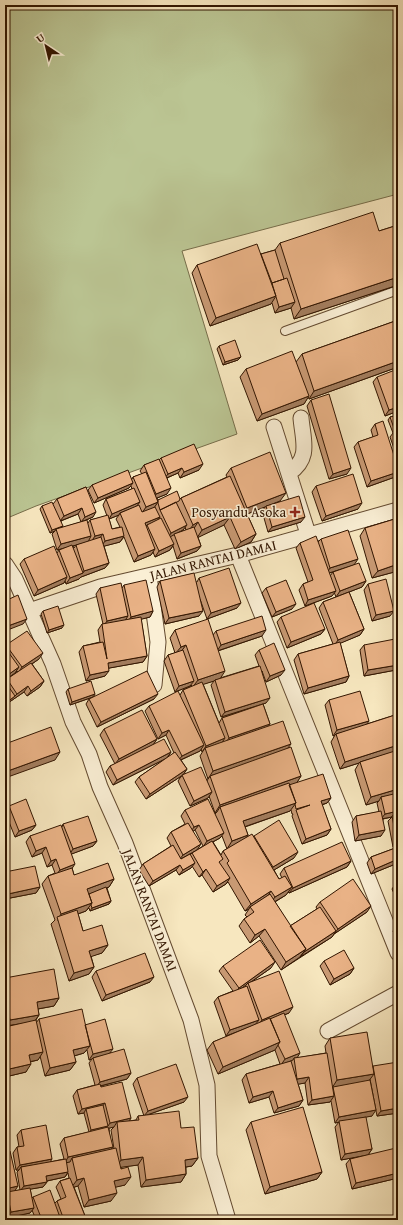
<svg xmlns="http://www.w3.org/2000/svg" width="403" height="1225" viewBox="0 0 403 1225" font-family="'Gentium Book Plus',serif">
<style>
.green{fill:#bbc593;stroke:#766d4a}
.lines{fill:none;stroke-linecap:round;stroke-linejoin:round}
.lane-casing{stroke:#634a30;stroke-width:10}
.street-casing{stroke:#634a30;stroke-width:17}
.lane{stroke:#faefd5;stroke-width:8}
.street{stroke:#faefd5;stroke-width:15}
.wall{fill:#c89973;stroke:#321500;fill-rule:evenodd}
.shaded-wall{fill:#a37d5e;stroke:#321500}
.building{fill:#e9b286;stroke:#321500}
.poi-dot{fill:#8f2418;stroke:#faefd5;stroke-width:1.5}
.labels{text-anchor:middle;stroke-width:3;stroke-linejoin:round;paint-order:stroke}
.poi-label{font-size:14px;fill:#321500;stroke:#faefd5;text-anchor:end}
.street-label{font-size:14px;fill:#321500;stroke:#faefd5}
</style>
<rect width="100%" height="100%" fill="#f7e7bf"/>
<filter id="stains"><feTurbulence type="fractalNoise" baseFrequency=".005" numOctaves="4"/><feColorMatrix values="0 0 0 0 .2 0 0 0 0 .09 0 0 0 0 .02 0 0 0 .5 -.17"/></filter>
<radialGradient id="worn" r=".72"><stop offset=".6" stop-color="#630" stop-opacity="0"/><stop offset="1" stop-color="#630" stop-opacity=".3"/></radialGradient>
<path class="green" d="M 5,5 L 398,5 L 398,194 L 182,251 L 237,434 L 36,506 L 5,519 Z"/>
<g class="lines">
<g class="lane-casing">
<path id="lane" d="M 285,331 L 398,290"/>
</g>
<g class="street-casing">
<path id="street" d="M 274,427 L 309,537
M 289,473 C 311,458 303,441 301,418
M 238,555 L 398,953
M 5,564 L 15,579 L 53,664 L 73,722 L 89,754 L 100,787 L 125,843 L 191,1020 L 207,1085 L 209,1156 L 228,1220
M 149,576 L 158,642 L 154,685
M 29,611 L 100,587 L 238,555 L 398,510
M 328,1031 L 398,993"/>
</g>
<use href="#lane" class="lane"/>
<use href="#street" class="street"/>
</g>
<path class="wall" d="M 398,225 L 398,285 L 294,319 L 291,308 L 275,313 L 272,303 L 271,304 L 210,326 L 192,273 L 197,265 L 261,254 L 275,250 L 280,243 L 379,231 Z
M 398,320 L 398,367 L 309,399 L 308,397 L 304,404 L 257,421 L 240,377 L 246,369 L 296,362 L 302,354 Z
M 219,346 L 241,357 L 238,360 L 223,365 L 217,349 Z
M 377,377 L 398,411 L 385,416 L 373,382 Z
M 311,400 L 347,474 L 329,479 L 307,406 Z
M 398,415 L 398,474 L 395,477 L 367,487 L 354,447 L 358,442 L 373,437 L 371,430 L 375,424 L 395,460 L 398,456 L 397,457 L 390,437 L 393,433 L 388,420 L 390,417 Z
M 161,458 L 199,470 L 180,478 L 178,473 L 167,478 L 167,494 L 157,498 L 158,500 L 180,499 L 181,498 L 227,477 L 226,475 L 231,468 L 280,501 L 273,504 L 301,522 L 268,532 L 262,511 L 265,507 L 247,514 L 256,534 L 251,542 L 235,549 L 224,525 L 198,537 L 201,546 L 197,551 L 177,559 L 173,546 L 170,550 L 155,557 L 153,552 L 151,555 L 134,562 L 124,537 L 120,542 L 104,546 L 109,563 L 105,568 L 81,577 L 79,579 L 66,584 L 65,581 L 64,583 L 34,596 L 20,564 L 24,559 L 57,553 L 59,550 L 60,549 L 57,550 L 52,534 L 55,531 L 50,533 L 40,509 L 42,506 L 53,504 L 57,499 L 86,487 L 93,517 L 82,522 L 88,523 L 90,520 L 107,516 L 103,505 L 106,499 L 132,489 L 131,486 L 129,488 L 94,503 L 88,490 L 92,485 L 132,479 L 133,477 L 142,474 L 140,471 L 144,465 L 159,460 ZM 78,514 L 81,522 L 61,528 L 61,521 ZM 119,515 L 116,519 L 120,527 L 112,529 L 109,519 ZM 185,527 L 186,530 L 177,533 L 183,530 ZM 82,543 L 76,545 L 74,548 L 73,546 Z
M 316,486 L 358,509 L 322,521 L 312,492 Z
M 398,518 L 398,571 L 372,578 L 360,536 L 365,528 Z
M 321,539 L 354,564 L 366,581 L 362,587 L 349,592 L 364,629 L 360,635 L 340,643 L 349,676 L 346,682 L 304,694 L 294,660 L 298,654 L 333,644 L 319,608 L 323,602 L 349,592 L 336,597 L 334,592 L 332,596 L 305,606 L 299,590 L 303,584 L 308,582 L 296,548 L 300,543 L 318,542 ZM 333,572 L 330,576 L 329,573 Z
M 199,578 L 237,608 L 207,619 L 200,599 L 199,616 L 165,624 L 157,587 L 160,581 L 197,582 Z
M 368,584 L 390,616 L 372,621 L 364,590 Z
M 124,585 L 153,611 L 150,617 L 141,619 L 147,656 L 143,662 L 109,668 L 105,676 L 86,681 L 79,652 L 83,646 L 100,642 L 98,630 L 102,624 L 103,624 L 96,594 L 100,588 L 122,588 Z
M 266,588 L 292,609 L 272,617 L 262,593 Z
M 43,611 L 62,628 L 47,633 L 41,614 Z
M 281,617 L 325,629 L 321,634 L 287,648 L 277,622 Z
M 175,630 L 213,635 L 216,631 L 262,636 L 218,651 L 220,678 L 259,666 L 255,655 L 259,650 L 281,675 L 266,682 L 262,671 L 266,703 L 263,704 L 270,724 L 268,726 L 287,749 L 301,776 L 297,782 L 331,798 L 327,803 L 322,805 L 331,829 L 327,835 L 302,844 L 292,816 L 293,814 L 292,814 L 291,810 L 290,811 L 245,827 L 248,835 L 248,837 L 253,836 L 294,858 L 274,870 L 279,879 L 282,878 L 280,874 L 284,868 L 351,861 L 347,867 L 289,893 L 288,892 L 286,895 L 275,902 L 290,926 L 317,909 L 316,907 L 320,902 L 367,912 L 334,934 L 332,937 L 281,970 L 259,936 L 250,943 L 239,926 L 244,919 L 247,917 L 245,915 L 249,909 L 245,911 L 228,882 L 226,884 L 213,892 L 202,875 L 199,877 L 192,866 L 191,868 L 179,875 L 176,870 L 149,886 L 139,870 L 143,864 L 171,846 L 167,838 L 171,832 L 185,824 L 181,816 L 185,810 L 215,814 L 217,812 L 215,813 L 209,796 L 208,798 L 190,806 L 178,781 L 182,775 L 207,781 L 208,779 L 200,756 L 203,751 L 202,752 L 201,749 L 200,751 L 181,760 L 187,769 L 183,775 L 146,799 L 135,782 L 139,777 L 174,753 L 166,735 L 158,739 L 145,711 L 149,706 L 180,695 L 183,690 L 192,686 L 191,685 L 190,686 L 175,692 L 164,661 L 168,655 L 175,653 L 170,638 ZM 214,681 L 211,685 L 221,717 L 253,707 L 222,718 L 219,723 L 203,684 ZM 195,830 L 203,846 L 192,853 L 190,855 L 190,854 L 197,850 L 193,831 ZM 222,836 L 227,849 L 223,851 L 221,855 L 213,842 L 220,838 Z
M 6,645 L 39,659 L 32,664 L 44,681 L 40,687 L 27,696 L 24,692 L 5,705 L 5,682 L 7,679 L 18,672 L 17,671 L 15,673 L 5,680 L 5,647 Z
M 364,645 L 398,654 L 398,667 L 396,670 L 364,676 L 360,650 Z
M 68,689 L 95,694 L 93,697 L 70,705 L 66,692 Z
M 89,699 L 154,699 L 97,727 L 86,704 Z
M 329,700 L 367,724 L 395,715 L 398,846 L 393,847 L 388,821 L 392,817 L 383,819 L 381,836 L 355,841 L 352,822 L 356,816 L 379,812 L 377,803 L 379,801 L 366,805 L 355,770 L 359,763 L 340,769 L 331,742 L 335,735 L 333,736 L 325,705 Z
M 104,729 L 157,739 L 153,745 L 171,752 L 167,758 L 113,785 L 106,772 L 110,766 L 115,764 L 100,735 Z
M 9,806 L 36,825 L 32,830 L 15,837 L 5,812 Z
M 63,824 L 97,841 L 93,846 L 71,854 L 72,868 L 74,875 L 114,879 L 109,887 L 107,888 L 111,901 L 109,904 L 90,911 L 89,908 L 86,911 L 78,914 L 83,931 L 108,945 L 102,953 L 91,956 L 94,967 L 89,974 L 69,981 L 51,924 L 55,920 L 42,884 L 48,876 L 55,873 L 52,865 L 47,867 L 42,853 L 32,857 L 26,842 L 30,836 L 62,827 Z
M 398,847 L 398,863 L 371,874 L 367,863 L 371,857 Z
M 5,872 L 40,887 L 36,893 L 5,899 Z
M 398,882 L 398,903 L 392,889 L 396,883 Z
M 398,925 L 398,942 L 393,931 Z
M 324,961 L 354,968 L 350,974 L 330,985 L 320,966 Z
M 223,966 L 271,968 L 251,982 L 289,1013 L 284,1015 L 297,1058 L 326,1053 L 325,1046 L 330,1038 L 373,1067 L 373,1066 L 398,1113 L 377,1116 L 370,1079 L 369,1080 L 372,1116 L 364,1117 L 372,1149 L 368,1155 L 398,1178 L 352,1189 L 346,1164 L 350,1159 L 366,1155 L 341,1160 L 335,1127 L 339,1122 L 335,1123 L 331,1101 L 330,1102 L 308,1105 L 305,1083 L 298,1084 L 303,1100 L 299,1106 L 274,1113 L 269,1097 L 249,1103 L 242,1080 L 246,1074 L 280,1064 L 275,1050 L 218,1074 L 207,1050 L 213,1042 L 233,1034 L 226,1036 L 214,1002 L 218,997 L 233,991 L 219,971 Z
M 96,971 L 150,982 L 102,1001 L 92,977 Z
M 5,978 L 59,998 L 54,1006 L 38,1009 L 39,1015 L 36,1020 L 36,1023 L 39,1019 L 85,1025 L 110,1052 L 131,1073 L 127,1079 L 101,1086 L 101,1087 L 131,1118 L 129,1121 L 136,1120 L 138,1116 L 144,1116 L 133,1084 L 137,1078 L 184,1102 L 147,1115 L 181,1128 L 198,1158 L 192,1166 L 186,1167 L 186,1174 L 181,1182 L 141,1187 L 138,1165 L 121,1167 L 125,1185 L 115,1187 L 111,1201 L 84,1207 L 78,1186 L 74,1187 L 85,1216 L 82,1220 L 36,1220 L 32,1210 L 30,1213 L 9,1217 L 5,1220 L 5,1195 L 6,1194 L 5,1194 L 5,1152 L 15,1191 L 20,1190 L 17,1172 L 19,1170 L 16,1170 L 13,1153 L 17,1147 L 19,1147 L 17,1135 L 21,1130 L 50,1162 L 64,1159 L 60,1144 L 64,1138 L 89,1132 L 84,1113 L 78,1114 L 73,1096 L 77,1090 L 95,1085 L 89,1063 L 92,1059 L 89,1060 L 87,1050 L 84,1053 L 74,1056 L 76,1062 L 70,1070 L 45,1076 L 40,1056 L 38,1060 L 30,1062 L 26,1072 L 5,1077 ZM 114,1127 L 111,1130 L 114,1149 L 111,1149 L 109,1128 ZM 68,1173 L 69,1178 L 60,1181 L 56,1187 L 61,1199 L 57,1201 L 55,1203 L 33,1197 L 32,1198 L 30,1189 L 43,1187 L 47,1182 L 47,1181 L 65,1177 Z
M 251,1122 L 322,1172 L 317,1179 L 265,1194 L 246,1130 Z"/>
<path class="shaded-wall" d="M 398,277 L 398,285 L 294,319 L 301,309 Z
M 276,296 L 271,304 L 210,326 L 216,318 Z
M 295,302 L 291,308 L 275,313 L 279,307 Z
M 241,357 L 238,360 L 223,365 L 225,362 Z
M 398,361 L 398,367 L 309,399 L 314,391 Z
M 309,396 L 304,404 L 257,421 L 262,414 Z
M 398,407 L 398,411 L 385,416 L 389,410 Z
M 203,464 L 199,470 L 180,478 L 184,472 Z
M 182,468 L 178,473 L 164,479 L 168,474 Z
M 351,468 L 347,474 L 329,479 L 333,474 Z
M 398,472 L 398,474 L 395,477 L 367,487 L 371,481 Z
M 133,483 L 129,488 L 94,503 L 98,498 Z
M 171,488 L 167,494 L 152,500 L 156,494 Z
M 286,493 L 280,501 L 242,516 L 247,508 Z
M 140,502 L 136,507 L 120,513 L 119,515 L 109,519 L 112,514 Z
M 158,502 L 154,508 L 142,513 L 146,507 Z
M 362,503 L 358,509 L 322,521 L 326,516 Z
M 82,508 L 78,514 L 60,521 L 64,516 Z
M 96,512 L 93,517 L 81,522 L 85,517 Z
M 160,517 L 156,523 L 147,525 L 145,527 L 145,523 Z
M 230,517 L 224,525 L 197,538 L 202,530 Z
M 305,517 L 301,522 L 268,532 L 272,527 Z
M 198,522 L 193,530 L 188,532 L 193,525 Z
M 187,525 L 183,530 L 168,538 L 171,533 Z
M 63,526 L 61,529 L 56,529 L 55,531 L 50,533 L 52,530 Z
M 103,534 L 99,539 L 91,542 L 95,536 Z
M 256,534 L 251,542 L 235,549 L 241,542 Z
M 91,536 L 88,542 L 57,550 L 61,544 Z
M 124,536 L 120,542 L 101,547 L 105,541 Z
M 174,544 L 170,550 L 155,557 L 159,551 Z
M 201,546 L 197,551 L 177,559 L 181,553 Z
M 155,549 L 151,555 L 134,562 L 138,556 Z
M 358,559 L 354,565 L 326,574 L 330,568 Z
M 109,563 L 105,568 L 81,577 L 79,579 L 66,584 L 70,578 L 83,573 L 84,571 Z
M 398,564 L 398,571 L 372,578 L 378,571 Z
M 67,577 L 64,583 L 34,596 L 38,590 Z
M 366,581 L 362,587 L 336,597 L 340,591 Z
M 336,591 L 332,596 L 305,606 L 308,600 Z
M 241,603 L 237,608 L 207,619 L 211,613 Z
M 296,604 L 292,609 L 272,617 L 276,612 Z
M 153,611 L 150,617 L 127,623 L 131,617 Z
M 203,611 L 199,616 L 165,624 L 169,618 Z
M 394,611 L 390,616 L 372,621 L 376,615 Z
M 128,616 L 124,622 L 103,627 L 107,621 Z
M 27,619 L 23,624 L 5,631 L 5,627 Z
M 64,625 L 62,628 L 47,633 L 49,630 Z
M 325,629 L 321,634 L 287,648 L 291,642 Z
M 364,629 L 360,635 L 334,646 L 338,640 Z
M 266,630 L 262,636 L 217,651 L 221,645 Z
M 186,645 L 180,653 L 175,654 L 181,647 Z
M 43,653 L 39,659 L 18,673 L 22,667 Z
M 147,656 L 143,662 L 104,669 L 108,663 Z
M 398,665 L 398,667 L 396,670 L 364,676 L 368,670 Z
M 19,667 L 15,673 L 5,680 L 5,677 Z
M 285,670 L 281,675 L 266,682 L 270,676 Z
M 109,671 L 105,676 L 86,681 L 90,675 Z
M 225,671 L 220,679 L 215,680 L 214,681 L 192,688 L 198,680 Z
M 349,676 L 346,682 L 304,694 L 308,688 Z
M 44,681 L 40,687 L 27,696 L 31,691 Z
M 194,681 L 190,686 L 175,692 L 179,686 Z
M 28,686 L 24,692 L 5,705 L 6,703 L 15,696 L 17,694 Z
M 95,694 L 93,697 L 70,705 L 72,702 Z
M 158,694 L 154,699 L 97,727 L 101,722 Z
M 270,698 L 266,703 L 221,717 L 225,712 Z
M 369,721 L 365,727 L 336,734 L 335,735 L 333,736 L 337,730 Z
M 270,724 L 266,730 L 225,744 L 229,738 Z
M 169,730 L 166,735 L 158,739 L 162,733 Z
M 225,738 L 221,744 L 205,748 L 203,751 L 202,752 L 206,746 Z
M 157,739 L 153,745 L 115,764 L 119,759 Z
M 291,744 L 285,752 L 210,776 L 208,779 L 213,771 Z
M 204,745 L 200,751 L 178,761 L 182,756 Z
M 398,745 L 398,751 L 360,762 L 359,763 L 340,769 L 345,762 Z
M 60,752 L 55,760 L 5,778 L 5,772 Z
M 171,752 L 167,758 L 113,785 L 117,780 Z
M 187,769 L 183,775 L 146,799 L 150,794 Z
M 301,776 L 296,784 L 220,807 L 217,812 L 215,813 L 220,805 Z
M 398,789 L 398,795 L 381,797 L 379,801 L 366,805 L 371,797 Z
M 212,792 L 208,798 L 190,806 L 194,801 Z
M 331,798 L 327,803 L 317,806 L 321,801 Z
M 296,803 L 290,811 L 238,829 L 243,821 Z
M 398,811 L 398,816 L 392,816 L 392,817 L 381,819 L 385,814 Z
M 36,825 L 32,830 L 15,837 L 19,831 Z
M 199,825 L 195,830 L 190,833 L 194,827 Z
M 331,829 L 327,835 L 302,844 L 306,839 Z
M 385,830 L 381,836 L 355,841 L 359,835 Z
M 224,833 L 220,838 L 203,847 L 207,841 Z
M 248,835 L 243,843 L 227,849 L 232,841 Z
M 97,841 L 93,846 L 69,855 L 73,849 Z
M 397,842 L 398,842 L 398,846 L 393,847 Z
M 201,844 L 197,850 L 179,860 L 183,855 Z
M 46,847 L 42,853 L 32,857 L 36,851 Z
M 298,852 L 294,858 L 269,873 L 273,867 Z
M 56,859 L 52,865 L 47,867 L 51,861 Z
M 398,859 L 398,863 L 371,874 L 375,869 Z
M 351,861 L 347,867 L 289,893 L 293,888 Z
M 195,863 L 191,868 L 179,875 L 183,870 Z
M 75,864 L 71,870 L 56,875 L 60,870 Z
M 180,865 L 176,870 L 149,886 L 153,881 Z
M 206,869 L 202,875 L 199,877 L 203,872 Z
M 230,878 L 226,884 L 213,892 L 217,886 Z
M 114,879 L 109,887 L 81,897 L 87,889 Z
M 40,887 L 36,893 L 5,899 L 8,894 Z
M 292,887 L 286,895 L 269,905 L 275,897 Z
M 271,891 L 266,899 L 250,907 L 249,909 L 245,911 L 251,904 Z
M 111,901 L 109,904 L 90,911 L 92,908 Z
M 92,903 L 86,911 L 58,921 L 58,919 L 61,914 Z
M 371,906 L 367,912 L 334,934 L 338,929 Z
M 265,929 L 259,936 L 250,943 L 255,935 Z
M 336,931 L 332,937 L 300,957 L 304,952 Z
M 108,945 L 102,953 L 84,959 L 89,951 Z
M 306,949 L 300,957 L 281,970 L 286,962 Z
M 275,962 L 271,968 L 248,984 L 248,983 L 246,985 L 235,993 L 239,988 Z
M 94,967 L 89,974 L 69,981 L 74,973 Z
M 354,968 L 350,974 L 330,985 L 334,979 Z
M 154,977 L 150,982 L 102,1001 L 106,995 Z
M 59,998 L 54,1006 L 32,1010 L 37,1002 Z
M 293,1007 L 289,1013 L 258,1025 L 262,1020 Z
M 39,1015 L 34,1022 L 5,1026 L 10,1020 Z
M 259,1020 L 255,1025 L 226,1036 L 230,1030 Z
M 280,1042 L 275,1050 L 218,1074 L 223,1067 Z
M 90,1046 L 84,1053 L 67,1058 L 73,1050 Z
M 113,1049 L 109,1054 L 93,1058 L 92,1059 L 89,1060 L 93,1054 Z
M 43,1052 L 38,1060 L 23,1063 L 29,1055 Z
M 300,1053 L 297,1058 L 294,1058 L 293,1060 L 281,1065 L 285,1059 Z
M 76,1062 L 70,1070 L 45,1076 L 50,1068 Z
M 31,1064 L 26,1072 L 5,1077 L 5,1070 Z
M 131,1073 L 127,1079 L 96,1087 L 100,1082 Z
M 374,1074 L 368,1082 L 332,1088 L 337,1080 Z
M 309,1077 L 305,1083 L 294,1085 L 297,1079 Z
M 273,1091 L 269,1097 L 249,1103 L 253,1097 Z
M 334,1096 L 330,1102 L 308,1105 L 312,1100 Z
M 188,1097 L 184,1102 L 144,1116 L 148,1111 Z
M 303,1100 L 299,1106 L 274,1113 L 278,1108 Z
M 105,1103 L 101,1108 L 86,1109 L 84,1113 L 78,1114 L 82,1109 Z
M 398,1108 L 398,1113 L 377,1116 L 381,1111 Z
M 376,1110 L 372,1116 L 335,1123 L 339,1117 Z
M 131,1118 L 127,1124 L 117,1122 L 114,1127 L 89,1133 L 91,1130 L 108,1126 L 110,1123 Z
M 113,1147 L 109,1152 L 72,1158 L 70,1162 L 65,1163 L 68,1157 Z
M 372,1149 L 368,1155 L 341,1160 L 345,1154 Z
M 143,1157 L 138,1165 L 116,1168 L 121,1160 Z
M 198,1158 L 192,1166 L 179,1168 L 185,1160 Z
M 52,1159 L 49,1164 L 21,1167 L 19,1170 L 16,1170 L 20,1165 Z
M 68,1172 L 65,1177 L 42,1182 L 46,1176 Z
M 322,1172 L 317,1179 L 265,1194 L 270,1187 Z
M 398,1173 L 398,1178 L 352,1189 L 356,1183 Z
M 186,1174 L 181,1182 L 141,1187 L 146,1180 Z
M 131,1177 L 125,1185 L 108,1189 L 114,1181 Z
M 84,1178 L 78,1186 L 71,1188 L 77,1180 Z
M 47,1182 L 43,1187 L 20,1191 L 24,1186 Z
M 18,1186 L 14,1192 L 7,1192 L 5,1194 L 5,1189 Z
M 117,1193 L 111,1201 L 84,1207 L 89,1200 Z
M 34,1208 L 30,1213 L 7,1218 L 11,1212 Z
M 85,1216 L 82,1220 L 75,1220 Z"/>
<path class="building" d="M 373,212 L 379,231 L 398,225 L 398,277 L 301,309 L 280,243 Z
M 257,244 L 276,296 L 216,318 L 197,265 Z
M 275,250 L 284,279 L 272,283 L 261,254 Z
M 287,278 L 295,302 L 279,307 L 272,283 Z
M 398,320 L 398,361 L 314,391 L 302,354 Z
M 235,340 L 241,357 L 225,362 L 219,346 Z
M 292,351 L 309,396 L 262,414 L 246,369 Z
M 395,370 L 398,378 L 398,407 L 389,410 L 377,377 Z
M 329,394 L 351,468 L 333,474 L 311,400 Z
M 398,415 L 398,430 L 395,431 L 390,417 Z
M 383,421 L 398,468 L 398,472 L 371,481 L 358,442 L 378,435 L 375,424 Z
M 398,430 L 398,444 L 394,432 Z
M 194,444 L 203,464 L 184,472 L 182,468 L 168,474 L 161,458 Z
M 270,452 L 286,493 L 247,508 L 231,468 Z
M 159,459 L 171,488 L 156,494 L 144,465 Z
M 128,470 L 133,483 L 98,498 L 92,485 Z
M 146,472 L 158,502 L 146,507 L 133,477 Z
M 353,474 L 362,503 L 326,516 L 316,486 Z
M 230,476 L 256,534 L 241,542 L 230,517 L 202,530 L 198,522 L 193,525 L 181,498 Z
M 86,487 L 96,512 L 85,517 L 82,508 L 64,516 L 57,499 Z
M 134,488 L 140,502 L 112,514 L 106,499 Z
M 177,491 L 180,499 L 179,501 L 160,510 L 158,503 L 158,500 Z
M 299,496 L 305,517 L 272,527 L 266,506 Z
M 52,502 L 63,526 L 52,530 L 42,506 Z
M 176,502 L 187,525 L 171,533 L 160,510 Z
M 139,505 L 142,512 L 155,507 L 160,517 L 145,523 L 155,549 L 138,556 L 120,513 Z
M 108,515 L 112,529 L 122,527 L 124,536 L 105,541 L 103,534 L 95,536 L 90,520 Z
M 161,518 L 174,544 L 159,551 L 147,525 Z
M 398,518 L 398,564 L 378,571 L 365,528 Z
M 87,520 L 91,536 L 61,544 L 56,529 Z
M 194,527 L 201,546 L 181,553 L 174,534 Z
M 348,530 L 358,559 L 330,568 L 321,539 Z
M 316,536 L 336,591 L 308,600 L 303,584 L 313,580 L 300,543 Z
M 101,537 L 109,563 L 84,571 L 76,545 Z
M 72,545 L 83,573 L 70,578 L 59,550 Z
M 54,546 L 67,577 L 38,590 L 24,559 Z
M 359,563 L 366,581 L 340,591 L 333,572 Z
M 229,568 L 241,603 L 211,613 L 199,578 Z
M 194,573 L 203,611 L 169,618 L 160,581 Z
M 386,579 L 394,611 L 376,615 L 368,584 Z
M 146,580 L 153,611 L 131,617 L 124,585 Z
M 286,580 L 296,604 L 276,612 L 266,588 Z
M 121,583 L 128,616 L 107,621 L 100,588 Z
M 349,592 L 364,629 L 338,640 L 323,602 Z
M 18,595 L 27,619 L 5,627 L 5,601 Z
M 314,603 L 325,629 L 291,642 L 281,617 Z
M 58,606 L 64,625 L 49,630 L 43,611 Z
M 262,616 L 266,630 L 221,645 L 216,631 Z
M 141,617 L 147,656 L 108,663 L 109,671 L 90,675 L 83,646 L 103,642 L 107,659 L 102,624 Z
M 208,619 L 225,671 L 198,680 L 186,645 L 181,647 L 175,630 Z
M 27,631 L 43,653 L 22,667 L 6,645 Z
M 395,639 L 398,654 L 398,665 L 368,670 L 364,645 Z
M 340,642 L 349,676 L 308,688 L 298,654 Z
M 274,643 L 285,670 L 270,676 L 259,650 Z
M 183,650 L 194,681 L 179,686 L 168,655 Z
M 9,653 L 19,667 L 5,677 L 5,656 Z
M 31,663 L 44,681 L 31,691 L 28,686 L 17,694 L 7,679 Z
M 260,666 L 270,698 L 225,712 L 215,680 Z
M 147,671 L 158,694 L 101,722 L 89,699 Z
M 91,681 L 95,694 L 72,702 L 68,689 Z
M 202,682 L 225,738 L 206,746 L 183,690 Z
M 6,683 L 15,696 L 6,703 L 5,702 L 5,684 Z
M 178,691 L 204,745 L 182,756 L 169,730 L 162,733 L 149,706 Z
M 360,691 L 369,721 L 337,730 L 329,700 Z
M 263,704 L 270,724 L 229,738 L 222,718 Z
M 142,710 L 157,739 L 119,759 L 104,729 Z
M 395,715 L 398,725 L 398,745 L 345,762 L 336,734 Z
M 283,721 L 291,744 L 213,771 L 205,748 Z
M 51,727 L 60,752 L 5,772 L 5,744 Z
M 164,739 L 171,752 L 117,780 L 110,766 Z
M 291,747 L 301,776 L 220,805 L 210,776 Z
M 398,750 L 398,789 L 371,797 L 360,762 Z
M 175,752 L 187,769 L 150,794 L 139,777 Z
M 201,767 L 212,792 L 194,801 L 182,775 Z
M 323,774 L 331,798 L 321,801 L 331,829 L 306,839 L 296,810 L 310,805 L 296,809 L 295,804 L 296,803 L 289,785 Z
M 289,783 L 296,803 L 243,821 L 248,835 L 232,841 L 220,807 Z
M 398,793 L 398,811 L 385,814 L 381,797 Z
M 26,799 L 36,825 L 19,831 L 9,806 Z
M 208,799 L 224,833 L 207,841 L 199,825 L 194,827 L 185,810 Z
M 5,811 L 8,821 L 5,822 Z
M 381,811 L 385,830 L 359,835 L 356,816 Z
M 398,815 L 398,842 L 397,842 L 392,816 Z
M 88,816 L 97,841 L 73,849 L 63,824 Z
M 279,820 L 298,852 L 273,867 L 254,836 Z
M 188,823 L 201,844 L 183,855 L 171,832 Z
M 61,825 L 75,864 L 60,870 L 56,859 L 51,861 L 46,847 L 36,851 L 30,836 Z
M 252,834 L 279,879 L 285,876 L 292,887 L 275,897 L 271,891 L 251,904 L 227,863 L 229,861 L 223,851 Z
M 212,841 L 223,859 L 219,862 L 230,878 L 217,886 L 206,869 L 203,872 L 192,853 Z
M 342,842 L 351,861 L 293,888 L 284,868 Z
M 173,845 L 181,859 L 190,854 L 195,863 L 183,870 L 180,865 L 153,881 L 143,864 Z
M 398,847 L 398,859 L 375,869 L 371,857 Z
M 108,863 L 114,879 L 87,889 L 92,903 L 61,914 L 48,876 L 72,868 L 74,875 Z
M 35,866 L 40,887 L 8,894 L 5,879 L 5,872 Z
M 353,879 L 371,906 L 338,929 L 320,902 Z
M 398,882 L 398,889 L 396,883 Z
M 106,887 L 111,901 L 92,908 L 91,905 L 92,903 L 89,894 Z
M 270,894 L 306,949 L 286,962 L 265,929 L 255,935 L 244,919 L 254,912 L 250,907 Z
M 320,907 L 336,931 L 304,952 L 306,949 L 290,926 Z
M 77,910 L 83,931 L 102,925 L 108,945 L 89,951 L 94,967 L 74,973 L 57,917 Z
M 5,922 L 7,929 L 5,930 Z
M 260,940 L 275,962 L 239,988 L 223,966 Z
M 344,950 L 354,968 L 334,979 L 324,961 Z
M 145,953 L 154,977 L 106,995 L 96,971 Z
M 54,969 L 59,998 L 37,1002 L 39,1015 L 10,1020 L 8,1010 L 5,1011 L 5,978 Z
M 279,971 L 293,1007 L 262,1020 L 248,983 Z
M 247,986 L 259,1020 L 230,1030 L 218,997 Z
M 82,1009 L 90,1046 L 73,1050 L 76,1062 L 50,1068 L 39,1019 Z
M 284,1013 L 300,1053 L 285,1059 L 278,1045 L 280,1042 L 270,1019 Z
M 270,1018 L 280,1042 L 223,1067 L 213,1042 Z
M 105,1019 L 113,1049 L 93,1054 L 85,1025 Z
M 36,1020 L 43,1052 L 29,1055 L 31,1064 L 5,1070 L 5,1027 Z
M 367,1032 L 374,1074 L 337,1080 L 330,1038 Z
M 124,1049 L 131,1073 L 100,1082 L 93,1058 Z
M 327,1053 L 334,1096 L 312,1100 L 309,1077 L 297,1079 L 294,1058 Z
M 291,1061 L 303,1100 L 278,1108 L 273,1091 L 253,1097 L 246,1074 Z
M 398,1062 L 398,1108 L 381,1111 L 373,1066 Z
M 176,1064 L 188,1097 L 148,1111 L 137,1078 Z
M 370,1080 L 376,1110 L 339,1117 L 333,1087 Z
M 122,1082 L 131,1118 L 110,1123 L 105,1103 L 82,1109 L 77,1090 L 100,1084 L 101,1087 Z
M 103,1105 L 108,1126 L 91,1130 L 86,1109 Z
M 303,1107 L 322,1172 L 270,1187 L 251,1122 Z
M 179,1111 L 181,1128 L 194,1127 L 198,1158 L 185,1160 L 186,1174 L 146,1180 L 143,1157 L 121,1160 L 117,1122 L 139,1120 L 138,1116 Z
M 366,1117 L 372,1149 L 345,1154 L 339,1121 Z
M 46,1125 L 52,1159 L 20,1165 L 17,1147 L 24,1146 L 21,1130 Z
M 108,1127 L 113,1147 L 68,1157 L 64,1138 Z
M 116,1148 L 121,1169 L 128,1167 L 131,1177 L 114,1181 L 117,1193 L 89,1200 L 84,1178 L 77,1180 L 72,1158 Z
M 396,1148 L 398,1155 L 398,1173 L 356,1183 L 350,1159 Z
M 10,1151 L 18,1186 L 5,1189 L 5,1152 Z
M 66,1159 L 68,1172 L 46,1176 L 47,1182 L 24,1186 L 21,1167 Z
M 70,1178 L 85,1216 L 75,1220 L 64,1220 L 57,1201 L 66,1197 L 60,1181 Z
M 30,1188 L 34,1208 L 11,1212 L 7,1192 Z
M 50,1190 L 61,1220 L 42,1220 L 33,1197 Z
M 5,1199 L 10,1220 L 5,1220 Z
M 117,1216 L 137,1216 L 137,1220 L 117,1220 Z"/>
<path class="poi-dot" d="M293 506h4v4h4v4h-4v4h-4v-4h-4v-4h4z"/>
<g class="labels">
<g class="poi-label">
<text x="286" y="517">Posyandu Asoka</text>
</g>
<g class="street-label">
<text transform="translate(213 560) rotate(-14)" y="5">JALAN RANTAI DAMAI</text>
<text transform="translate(150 910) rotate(69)" y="5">JALAN RANTAI DAMAI</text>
</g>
</g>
<rect width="403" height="1225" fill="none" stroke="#f7e7bf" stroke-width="20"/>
<rect x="6" y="6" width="391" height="1213" fill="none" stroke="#321500" stroke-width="2"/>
<rect x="10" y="10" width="383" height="1205" fill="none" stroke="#321500"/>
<g transform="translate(46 46) rotate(325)" stroke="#faefd5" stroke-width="3" paint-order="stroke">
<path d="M0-3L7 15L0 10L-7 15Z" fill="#321500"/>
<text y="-6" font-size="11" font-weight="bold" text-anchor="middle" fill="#321500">U</text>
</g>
<rect width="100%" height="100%" filter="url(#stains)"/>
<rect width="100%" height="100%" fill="url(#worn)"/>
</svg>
